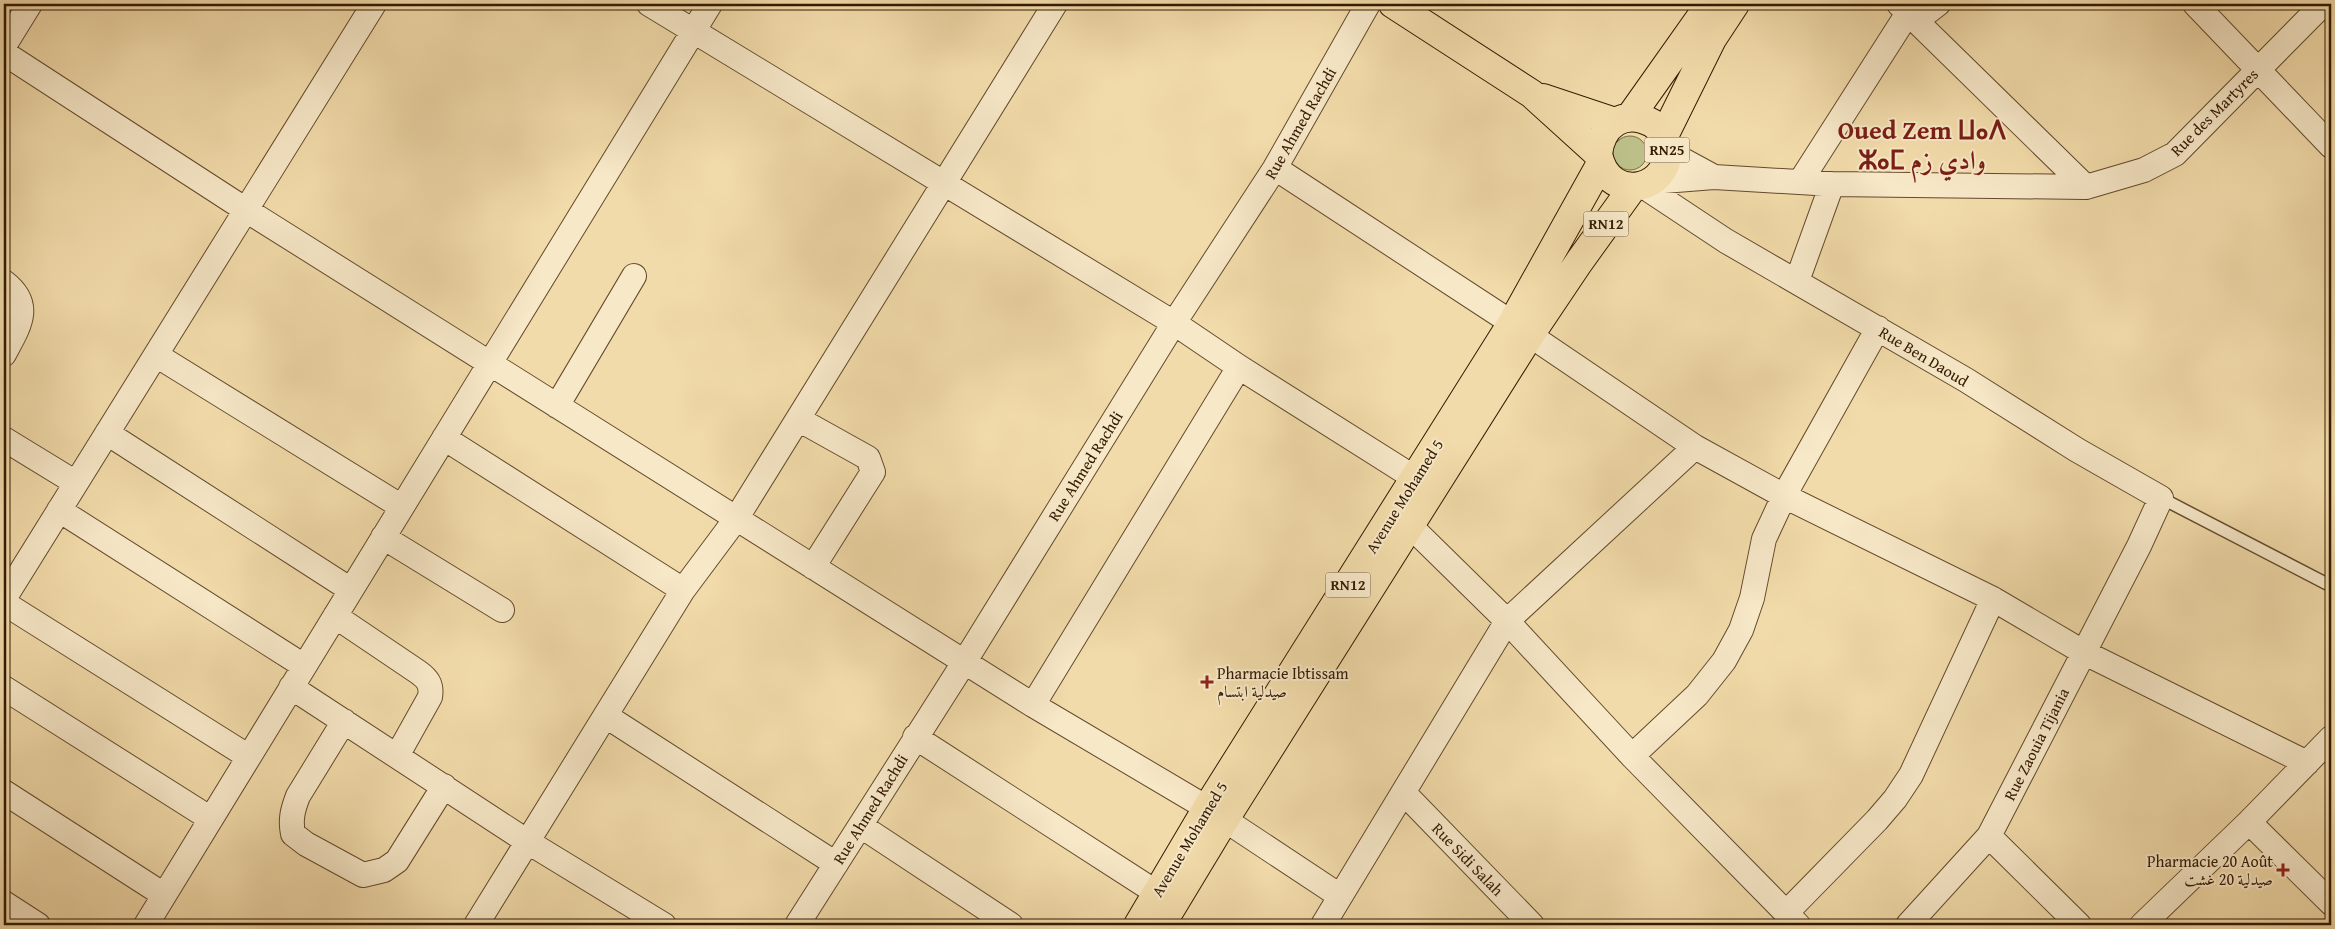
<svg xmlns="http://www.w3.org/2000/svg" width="2335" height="929" viewBox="0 0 2335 929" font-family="'Gentium Book Plus',Amiri,'Noto Sans Tifinagh',serif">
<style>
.green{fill:#bcc088;stroke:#786d45}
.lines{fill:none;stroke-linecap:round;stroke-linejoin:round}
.service-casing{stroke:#634a2c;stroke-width:14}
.minor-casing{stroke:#634a2c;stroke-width:26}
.primary-casing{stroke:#331a02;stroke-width:30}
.service{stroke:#f7e8c8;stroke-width:11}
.minor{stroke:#f7e8c8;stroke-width:24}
.primary{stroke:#f2dbaa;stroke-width:28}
.poi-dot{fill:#8f2418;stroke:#f7e8c8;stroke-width:2}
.labels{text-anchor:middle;stroke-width:4;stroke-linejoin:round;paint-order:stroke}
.shield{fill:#f7e8c8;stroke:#6e583d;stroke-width:1}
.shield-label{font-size:15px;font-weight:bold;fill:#331a02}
.street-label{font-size:16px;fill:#331a02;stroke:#f7e8c8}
.poi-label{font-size:16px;fill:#331a02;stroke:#f7e8c8;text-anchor:start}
.town-label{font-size:26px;font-weight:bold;fill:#7a1f14;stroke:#f7e8c8}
</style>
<rect width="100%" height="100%" fill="#f2dbaa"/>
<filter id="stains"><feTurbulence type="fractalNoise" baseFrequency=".004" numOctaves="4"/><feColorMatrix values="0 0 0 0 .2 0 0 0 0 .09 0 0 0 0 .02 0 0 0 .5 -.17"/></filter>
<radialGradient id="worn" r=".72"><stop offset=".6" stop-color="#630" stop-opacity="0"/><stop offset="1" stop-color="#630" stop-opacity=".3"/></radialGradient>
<path class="green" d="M1613 153a17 17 0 1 1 34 0a17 17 0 1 1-34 0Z"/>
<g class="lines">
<g class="service-casing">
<path id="service" d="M 2161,498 L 2331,586"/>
</g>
<g class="minor-casing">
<path id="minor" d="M 649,4 L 1174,323 L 1239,367 L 1429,487
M 2195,4 L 2331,146
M 1908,13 L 2086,187
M 1917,20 L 1938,4
M 4,46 L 30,4
M 4,53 L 246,210 L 1033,705 L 1207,808 L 1340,896
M 1668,152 L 1714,177
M 1275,168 L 1512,323 L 1695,447 L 1784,496 L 1993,599 L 2083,652 L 2307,763
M 1651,182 L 1714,177 L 1832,184 L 2086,187 L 2144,170 L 2175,154 L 2323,4
M 1800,182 L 1908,13 L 1899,4
M 1643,186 L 1726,241 L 1966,380 L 2077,450 L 2161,498 L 2139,546 L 1989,836 L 1908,925
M 1797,281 L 1832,184
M 4,282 C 34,305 19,326 4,354
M 156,355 L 402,507
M 557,406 L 634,276
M 798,419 L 868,458 L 873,472 L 813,567
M 107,433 L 351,590
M 444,438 L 683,590
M 4,439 L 76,483
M 59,510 L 304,666
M 1397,513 L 1507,621 L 1632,756 L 1798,925
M 383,537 L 502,610
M 4,599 L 374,4
M 4,603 L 249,757
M 335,616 L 418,672 C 428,679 432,685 430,697 L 397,756
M 291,687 L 528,842 L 664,925
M 4,688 L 211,819
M 1033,705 L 1239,367
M 606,716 L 836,864
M 344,721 L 298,796 C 293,809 290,819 293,834 L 306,844 L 363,875 L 384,870 L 397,861 L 444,786
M 915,737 L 1157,893
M 1632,756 L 1697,695 L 1724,661 L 1741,630 L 1752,598 L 1764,539 L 1784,496 L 1878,328
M 4,792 L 164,895
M 1404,793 L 1532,925
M 2249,822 L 2331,903
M 861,826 L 1011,925
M 1989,836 L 2079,925
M 4,903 L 38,925
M 1786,913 L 1877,820 L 1895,799 L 1911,775 L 1993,599
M 146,925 L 710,4
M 476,925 L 683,590 L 736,519 L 1055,4
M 797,925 L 965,661 L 1174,323 L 1275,168 L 1368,4
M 1323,925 L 1507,621 L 1695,447
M 2142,925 L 2249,822 L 2331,738"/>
</g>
<g class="primary-casing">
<path id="primary" d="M 1393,4 L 1532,94 L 1598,154 C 1609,208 1676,188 1666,145 C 1664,136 1660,128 1652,123 C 1624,108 1601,125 1598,154
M 1543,98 L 1615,122
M 1630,117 L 1710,4
M 1664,136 L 1712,39 L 1735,4
M 1138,925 L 1207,808 L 1512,323 L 1600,165
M 1161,925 L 1225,819 L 1530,335 L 1579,262 L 1633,187"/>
</g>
<use href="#service" class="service"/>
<use href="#minor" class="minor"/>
<use href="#primary" class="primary"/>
</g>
<g class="poi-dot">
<path d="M1204.5 674.5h5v5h5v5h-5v5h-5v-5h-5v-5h5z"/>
<path d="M2280.5 862.5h5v5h5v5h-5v5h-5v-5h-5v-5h5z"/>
</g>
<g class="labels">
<g class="shield">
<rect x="1644.5" y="137.5" width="45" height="25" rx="4"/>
<rect x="1583.5" y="211.5" width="45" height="25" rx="4"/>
<rect x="1325.5" y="572.5" width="45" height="25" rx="4"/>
</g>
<g class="shield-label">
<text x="1667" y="155">RN25</text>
<text x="1606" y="229">RN12</text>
<text x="1348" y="590">RN12</text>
</g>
<g class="street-label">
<text transform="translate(2214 112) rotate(-45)" y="6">Rue des Martyres</text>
<text transform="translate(1300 123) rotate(-60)" y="6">Rue Ahmed Rachdi</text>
<text transform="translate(1924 356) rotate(31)" y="6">Rue Ben Daoud</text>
<text transform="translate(1085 466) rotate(-58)" y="6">Rue Ahmed Rachdi</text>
<text transform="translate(1404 496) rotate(-58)" y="6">Avenue Mohamed 5</text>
<text transform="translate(2036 744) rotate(-63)" y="6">Rue Zaouia Tijania</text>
<text transform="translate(870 809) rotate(-58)" y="6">Rue Ahmed Rachdi</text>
<text transform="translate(1189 839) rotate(-59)" y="6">Avenue Mohamed 5</text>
<text transform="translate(1468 859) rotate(46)" y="6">Rue Sidi Salah</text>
</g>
<g class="poi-label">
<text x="1217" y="679">Pharmacie Ibtissam<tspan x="1217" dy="18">صيدلية ابتسام</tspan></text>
<text x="2273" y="867" text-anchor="end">Pharmacie 20 Août<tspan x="2273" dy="18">صيدلية 20 غشت</tspan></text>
</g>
<g class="town-label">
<text x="1922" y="139">Oued Zem ⵡⴰⴷ<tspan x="1922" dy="30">ⵣⴰⵎ وادي زم</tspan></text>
</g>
</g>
<rect width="2335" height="929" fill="none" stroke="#f2dbaa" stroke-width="20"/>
<rect x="5" y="5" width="2325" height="919" fill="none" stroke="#331a02" stroke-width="2.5"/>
<rect x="10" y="10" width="2315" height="909" fill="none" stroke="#331a02"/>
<rect width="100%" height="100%" filter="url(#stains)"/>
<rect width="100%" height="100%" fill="url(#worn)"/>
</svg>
